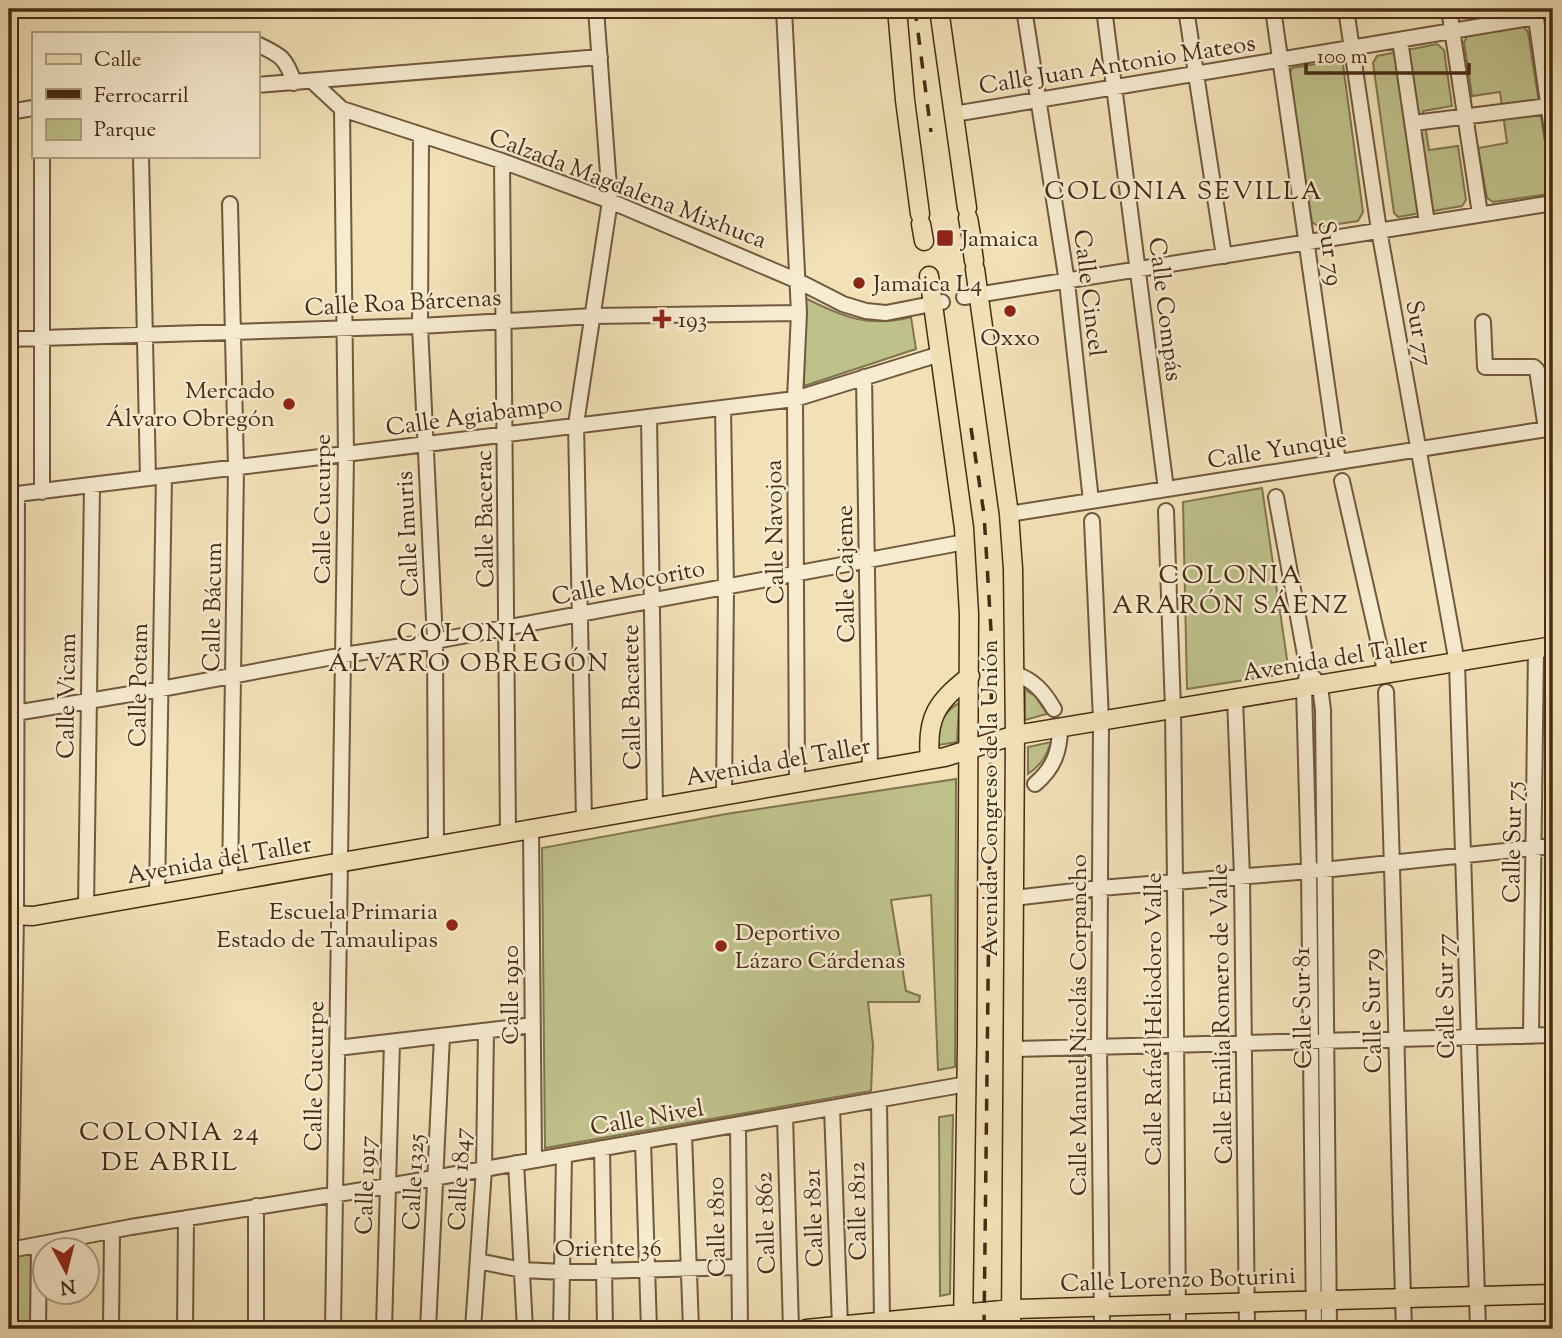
<svg xmlns="http://www.w3.org/2000/svg" width="1562" height="1338" viewBox="0 0 1562 1338" font-family="'Sorts Mill Goudy',serif">
<style>
.green{fill:#bfc18b;stroke:#827650;stroke-width:2}
.lines{fill:none;stroke-linecap:round;stroke-linejoin:round}
.minor-casing{stroke:#71593d;stroke-width:18}
.major-casing{stroke:#462c14;stroke-width:21}
.minor{stroke:#f7ebd0;stroke-width:14}
.major{stroke:#f2e0b7;stroke-width:18}
.rail{stroke:#462c14;stroke-width:3.5;stroke-dasharray:12 12;stroke-linecap:butt}
.poi-dot{fill:#8f2418;stroke:#f7ebd0;stroke-width:2.5}
.labels{text-anchor:middle;stroke-width:5;stroke-linejoin:round;paint-order:stroke}
.street-label{font-size:24px;fill:#462c14;stroke:#f7ebd0}
.poi-label{font-size:24px;fill:#462c14;stroke:#f7ebd0;text-anchor:start}
.neighbourhood-label{font-size:26px;letter-spacing:2px;fill:#462c14;stroke:#f7ebd0}
</style>
<rect width="100%" height="100%" fill="#f2e0b7"/>
<filter id="stains"><feTurbulence type="fractalNoise" baseFrequency=".00286" numOctaves="4"/><feColorMatrix values="0 0 0 0 .2 0 0 0 0 .09 0 0 0 0 .02 0 0 0 .5 -.17"/></filter>
<radialGradient id="worn" r=".72"><stop offset=".6" stop-color="#630" stop-opacity="0"/><stop offset="1" stop-color="#630" stop-opacity=".3"/></radialGradient>
<path class="green" d="M 1523,26 L 1528,32 L 1552,187 L 1549,194 L 1493,202 L 1487,198 L 1478,148 L 1507,143 L 1500,92 L 1472,96 L 1464,42 L 1469,34 Z
M 1437,44 L 1444,50 L 1452,106 L 1423,111 L 1429,150 L 1458,146 L 1466,200 L 1462,206 L 1398,217 L 1394,213 L 1373,63 L 1377,56 Z
M 1335,61 L 1343,65 L 1363,212 L 1358,221 L 1319,227 L 1312,222 L 1289,76 L 1292,68 Z
M 805,298 C 843,317 869,328 911,317 L 916,349 L 804,386 Z
M 1262,488 L 1289,673 L 1187,689 L 1183,502 Z
M 1025,690 L 1035,696 L 1047,714 L 1025,720 Z
M 959,703 L 957,742 L 933,746 C 938,729 942,712 959,703 Z
M 1051,742 C 1046,757 1041,765 1028,774 L 1028,747 Z
M 956,779 L 955,1067 L 938,1070 L 931,895 L 891,900 L 906,991 L 920,996 L 919,1002 L 868,1002 L 873,1045 L 871,1091 L 545,1148 L 542,848 L 726,814 Z
M 953,1115 L 950,1294 L 940,1296 L 939,1117 Z
M 33,1251 L 31,1329 L 14,1329 L 15,1254 Z"/>
<g class="lines">
<g class="minor-casing">
<path id="minor" d="M 784,9 L 799,313 L 795,399 L 797,783
M 1024,9 L 1067,282 L 1091,501
M 1104,9 L 1166,489
M 1186,9 L 1224,256
M 1273,9 L 1338,462
M 1346,9 L 1379,230 L 1457,663 L 1478,1329
M 1449,9 L 1480,214
M 1535,11 L 1553,138
M 1400,40 L 1427,223
M 257,44 C 280,55 286,57 294,83
M 313,82 L 342,109 L 502,161 L 610,201 L 798,281 L 843,304 L 866,311 L 886,313 L 942,302
M 257,85 L 600,57
M 9,112 L 33,108
M 954,114 L 1536,17
M 1414,123 L 1549,106
M 421,135 L 420,326 L 435,641 L 436,846
M 141,156 L 148,478
M 502,161 L 508,834
M 964,297 L 1553,203
M 1483,322 L 1485,367 L 1534,367 L 1537,370 L 1546,429
M 9,339 L 420,326 L 593,316 L 799,313
M 864,377 L 870,770
M 723,409 L 726,587 L 724,796
M 649,417 L 655,808
M 1342,481 L 1386,675
M 42,492 L 42,156
M 9,495 L 795,399 L 940,354
M 1276,497 L 1308,671 L 1304,688 L 1309,870 L 1314,1329
M 1166,511 L 1173,709 L 1175,881 L 1178,1329
M 1009,514 L 1553,428
M 1092,521 L 1101,720 L 1099,1047 L 1102,1329
M 1015,674 C 1034,680 1044,692 1054,709
M 1314,678 L 1320,686 L 1323,710 L 1329,1329
M 1386,692 C 1395,904 1397,1117 1404,1329
M 1235,699 L 1242,876 L 1247,1329
M 9,714 L 161,689 L 344,655 L 435,641 L 965,542
M 1035,784 C 1054,768 1060,751 1060,727
M 584,820 L 576,424 L 610,201 L 596,9
M 531,830 L 534,1160
M 230,882 L 236,468 L 230,204
M 157,894 L 164,477
M 1014,898 L 1100,888 L 1323,870 L 1553,846
M 86,907 L 92,486
M 1531,1036 L 1536,649
M 337,1048 L 533,1025
M 1012,1049 L 1553,1035
M 879,1100 L 882,1321
M 832,1108 L 840,1326
M 785,1116 L 791,1329
M 738,1125 L 740,1329
M 684,1134 L 691,1329
M 643,1141 L 649,1329
M 602,1148 L 605,1329
M 516,1163 L 525,1329
M 10,1250 L 131,1227 L 388,1186 L 967,1084
M 478,1261 L 522,1270 L 563,1272 L 739,1267
M 9,1329 L 16,916 L 17,494
M 38,1329 L 39,1245
M 111,1329 L 112,1231
M 185,1329 L 186,1218
M 256,1329 L 256,1206
M 333,1329 L 346,455 L 342,109
M 384,1329 L 392,1042
M 428,1329 L 442,1036
M 473,1329 L 484,1169 L 486,1031
M 561,1329 L 564,1155"/>
</g>
<g class="major-casing">
<path id="major" d="M 897,9 L 905,100 L 920,214
M 939,9 L 967,208
M 968,218 L 971,235
M 921,224 L 924,241
M 972,246 L 974,261
M 975,269 L 1009,514 L 1013,569 L 1015,735 L 1011,1329
M 929,276 L 964,528 L 969,614 L 967,1044 L 963,1329
M 930,759 C 926,717 937,702 970,676
M 9,915 L 33,916 L 945,757 L 1015,735 L 1553,646
M 806,1329 L 1012,1309 L 1553,1294"/>
</g>
<use href="#minor" class="minor"/>
<use href="#major" class="major"/>
<path class="rail" d="M 915,9 L 931,132
M 971,428 L 984,514 L 992,647 L 984,1329"/>
</g>
<g class="poi-dot">
<rect x="936" y="229" width="18" height="18" rx="3.5"/>
<circle cx="859" cy="283" r="7"/>
<circle cx="1010" cy="311" r="7"/>
<path d="M658.5 308.5h7v7h7v7h-7v7h-7v-7h-7v-7h7z"/>
<circle cx="289" cy="404" r="7"/>
<circle cx="452" cy="925" r="7"/>
<circle cx="721" cy="946" r="7"/>
</g>
<g class="labels">
<g class="street-label">
<text transform="translate(1117 64) rotate(-9)" y="8">Calle Juan Antonio Mateos</text>
<text transform="translate(628 188) rotate(21)" y="8">Calzada Magdalena Mixhuca</text>
<text transform="translate(1331 253) rotate(82)" y="8">Sur 79</text>
<text transform="translate(1090 293) rotate(83)" y="8">Calle Cincel</text>
<text transform="translate(403 302) rotate(-3)" y="8">Calle Roa Bárcenas</text>
<text transform="translate(1166 309) rotate(83)" y="8">Calle Compás</text>
<text transform="translate(1420 333) rotate(80)" y="8">Sur 77</text>
<text transform="translate(474 415) rotate(-8)" y="8">Calle Agiabampo</text>
<text transform="translate(1277 449) rotate(-9)" y="8">Calle Yunque</text>
<text transform="translate(322 509) rotate(-90)" y="8">Calle Cucurpe</text>
<text transform="translate(484 519) rotate(-91)" y="8">Calle Bacerac</text>
<text transform="translate(774 532) rotate(-91)" y="8">Calle Navojoa</text>
<text transform="translate(407 534) rotate(-93)" y="8">Calle Imuris</text>
<text transform="translate(845 574) rotate(-91)" y="8">Calle Cajeme</text>
<text transform="translate(628 582) rotate(-11)" y="8">Calle Mocorito</text>
<text transform="translate(212 607) rotate(-89)" y="8">Calle Bácum</text>
<text transform="translate(1335 658) rotate(-9)" y="8">Avenida del Taller</text>
<text transform="translate(138 685) rotate(-89)" y="8">Calle Potam</text>
<text transform="translate(66 696) rotate(-89)" y="8">Calle Vicam</text>
<text transform="translate(631 697) rotate(-91)" y="8">Calle Bacatete</text>
<text transform="translate(778 761) rotate(-10)" y="8">Avenida del Taller</text>
<text transform="translate(989 798) rotate(-90)" y="8">Avenida Congreso de la Unión</text>
<text transform="translate(1512 842) rotate(-89)" y="8">Calle Sur 75</text>
<text transform="translate(219 859) rotate(-10)" y="8">Avenida del Taller</text>
<text transform="translate(510 995) rotate(-90)" y="8">Calle 1910</text>
<text transform="translate(1445 996) rotate(-91)" y="8">Calle Sur 77</text>
<text transform="translate(1302 1008) rotate(-91)" y="8">Calle Sur 81</text>
<text transform="translate(1372 1011) rotate(-91)" y="8">Calle Sur 79</text>
<text transform="translate(1221 1014) rotate(-91)" y="8">Calle Emilia Romero de Valle</text>
<text transform="translate(1153 1019) rotate(-90)" y="8">Calle Rafaél Heliodoro Valle</text>
<text transform="translate(1078 1025) rotate(-90)" y="8">Calle Manuel Nicolás Corpancho</text>
<text transform="translate(314 1076) rotate(-89)" y="8">Calle Cucurpe</text>
<text transform="translate(647 1117) rotate(-10)" y="8">Calle Nivel</text>
<text transform="translate(459 1179) rotate(-87)" y="8">Calle 1847</text>
<text transform="translate(413 1182) rotate(-87)" y="8">Calle 1325</text>
<text transform="translate(365 1185) rotate(-88)" y="8">Calle 1917</text>
<text transform="translate(857 1211) rotate(-91)" y="8">Calle 1812</text>
<text transform="translate(813 1218) rotate(-92)" y="8">Calle 1821</text>
<text transform="translate(765 1223) rotate(-92)" y="8">Calle 1862</text>
<text transform="translate(716 1227) rotate(-91)" y="8">Calle 1810</text>
<text x="608" y="1256">Oriente 36</text>
<text transform="translate(1178 1279) rotate(-2)" y="8">Calle Lorenzo Boturini</text>
</g>
<g class="poi-label">
<text x="961" y="246">Jamaica</text>
<text x="873" y="291">Jamaica L4</text>
<text x="678" y="327">193</text>
<text x="1010" y="345" text-anchor="middle">Oxxo</text>
<text x="275" y="398" text-anchor="end">Mercado<tspan x="275" dy="28">Álvaro Obregón</tspan></text>
<text x="438" y="919" text-anchor="end">Escuela Primaria<tspan x="438" dy="28">Estado de Tamaulipas</tspan></text>
<text x="735" y="940">Deportivo<tspan x="735" dy="28">Lázaro Cárdenas</tspan></text>
</g>
<g class="neighbourhood-label">
<text x="1184" y="199">COLONIA SEVILLA</text>
<text x="1231" y="583">COLONIA<tspan x="1231" dy="30">ARARÓN SÁENZ</tspan></text>
<text x="469" y="641">COLONIA<tspan x="469" dy="30">ÁLVARO OBREGÓN</tspan></text>
<text x="170" y="1140">COLONIA 24<tspan x="170" dy="30">DE ABRIL</tspan></text>
</g>
</g>
<rect width="1562" height="1338" fill="none" stroke="#f2e0b7" stroke-width="35"/>
<rect x="10" y="10" width="1541" height="1317" fill="none" stroke="#462c14" stroke-width="3.5"/>
<rect x="18" y="18" width="1527" height="1303" fill="none" stroke="#462c14" stroke-width="2"/>
<rect x="32" y="32" width="228" height="126" fill="#f7ebd0" stroke="#b09f85" stroke-width="2"/>
<rect x="46" y="54" width="35" height="10" fill="#f2e0b7" stroke="#b09f85" stroke-width="2"/>
<text x="94" y="66" font-size="21" fill="#462c14">Calle</text>
<rect x="46" y="89" width="35" height="10" fill="#462c14" stroke="#b09f85" stroke-width="2"/>
<text x="94" y="102" font-size="21" fill="#462c14">Ferrocarril</text>
<rect x="46" y="119" width="35" height="21" fill="#bfc18b" stroke="#b09f85" stroke-width="2"/>
<text x="94" y="136" font-size="21" fill="#462c14">Parque</text>
<g transform="translate(66 1271) rotate(173)"><circle r="33" fill="#f7ebd0" stroke="#b09f85" stroke-width="2"/>
<path d="M0-5L12 26L0 18L-12 26Z" fill="#8f2418"/>
<text y="-10" font-size="19" font-weight="bold" text-anchor="middle" fill="#462c14">N</text>
</g>
<path d="M1306 63v10h163v-10" fill="none" stroke="#462c14" stroke-width="3.5"/>
<text x="1317" y="63" font-size="21" fill="#462c14" stroke="#f7ebd0" stroke-width="5" paint-order="stroke">100 m</text>
<rect width="100%" height="100%" filter="url(#stains)"/>
<rect width="100%" height="100%" fill="url(#worn)"/>
</svg>
